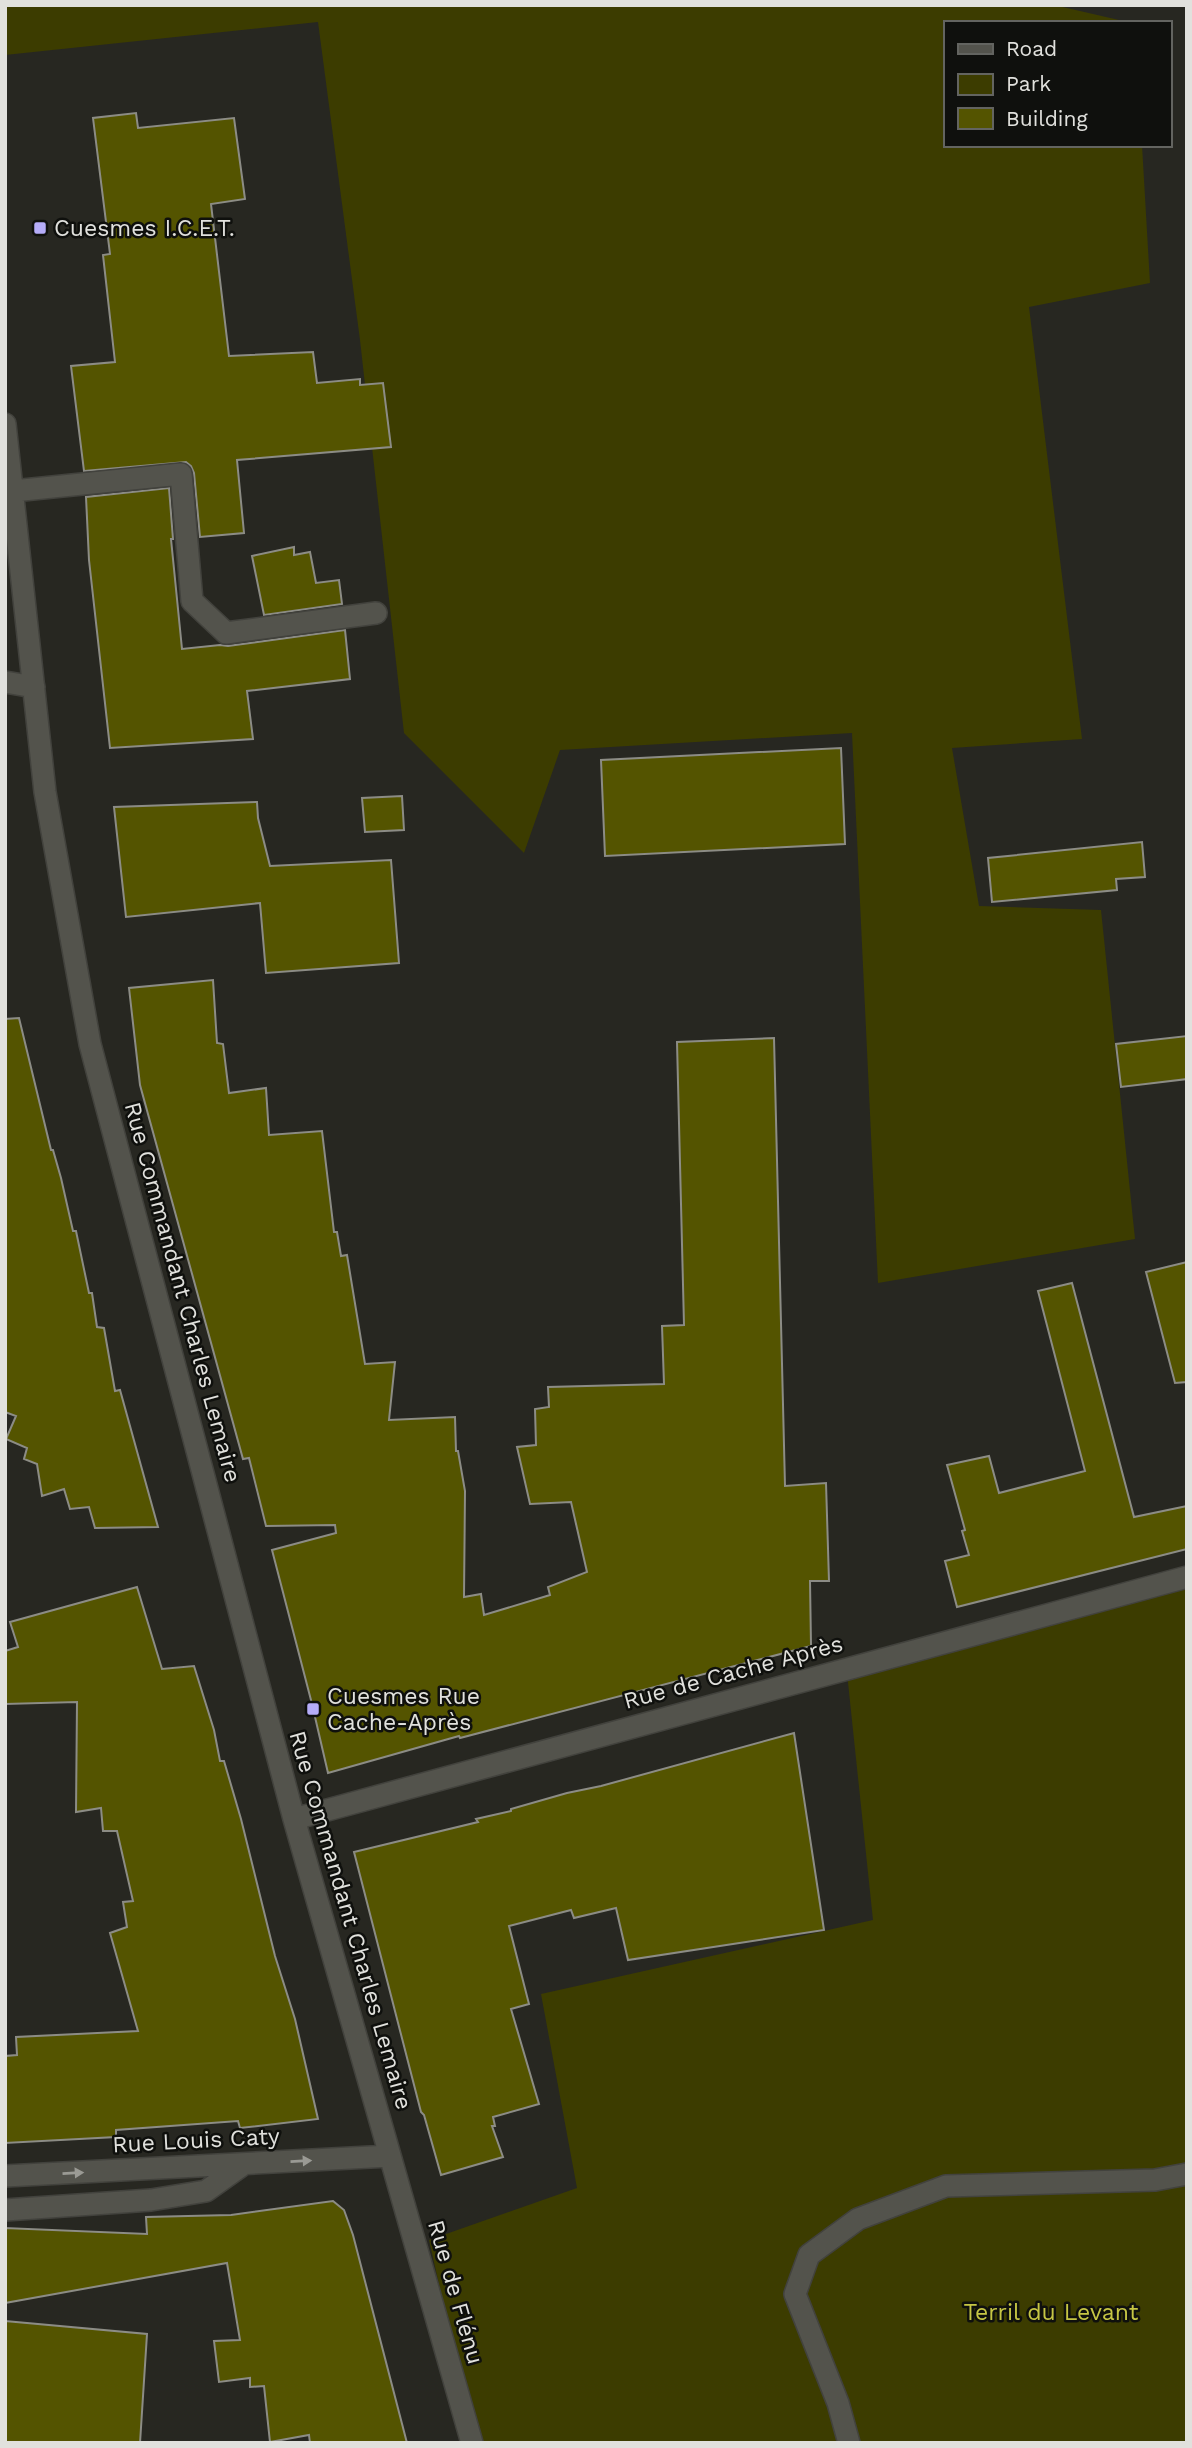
<svg xmlns="http://www.w3.org/2000/svg" width="1192" height="2448" viewBox="0 0 1192 2448" font-family="'Work Sans',sans-serif">
<style>
.green{fill:#3c3c00}
.building{fill:#545400;stroke:#8c8c85;stroke-width:2}
.lines{fill:none;stroke-linecap:round;stroke-linejoin:round}
.minor-casing{stroke:#42423d;stroke-width:24}
.minor{stroke:#53534c;stroke-width:21}
.oneway{fill:#9a9a94}
.poi-dot{fill:#b5acf8;stroke:#0f100d;stroke-width:2.5}
.labels{text-anchor:middle;stroke-width:5;stroke-linejoin:round;paint-order:stroke}
.poi-label{font-size:23px;fill:#e1e1dd;stroke:#0f100d;text-anchor:start}
.street-label{font-size:23px;fill:#e1e1dd;stroke:#0f100d}
.park-label{font-size:23px;fill:#c6c644;stroke:#0f100d}
</style>
<rect width="100%" height="100%" fill="#272721"/>
<path class="green" d="M 5,5 L 1054,5 L 1132,23 L 945,23 L 945,145 L 1142,145 L 1150,283 L 1029,307 L 1082,739 L 952,748 L 979,906 L 1101,910 L 1135,1239 L 878,1283 L 852,733 L 560,750 L 524,853 L 404,733 L 360,340 L 318,22 L 5,55 Z
M 1187,1584 L 1187,2443 L 475,2443 L 429,2240 L 577,2188 L 541,1994 L 873,1920 L 847,1673 Z"/>
<path class="building" d="M 136,113 L 138,128 L 234,118 L 245,199 L 211,204 L 229,356 L 313,352 L 317,383 L 360,379 L 360,385 L 383,383 L 391,447 L 237,460 L 244,533 L 200,537 L 194,473 L 191,466 L 186,462 L 84,471 L 71,366 L 115,362 L 103,255 L 110,254 L 93,118 Z
M 169,488 L 173,539 L 171,539 L 182,649 L 220,645 L 228,646 L 345,630 L 350,679 L 247,691 L 253,739 L 110,748 L 89,560 L 86,497 Z
M 294,547 L 294,555 L 310,552 L 316,583 L 339,580 L 342,604 L 264,615 L 252,556 Z
M 841,748 L 845,844 L 605,856 L 601,760 Z
M 402,796 L 404,830 L 365,832 L 362,798 Z
M 257,802 L 258,818 L 270,866 L 391,860 L 399,963 L 266,973 L 260,903 L 126,917 L 114,807 Z
M 1142,842 L 1145,877 L 1116,879 L 1117,890 L 992,902 L 988,858 Z
M 213,980 L 217,1043 L 223,1044 L 229,1093 L 266,1088 L 269,1135 L 322,1131 L 334,1232 L 337,1232 L 341,1256 L 347,1255 L 365,1364 L 395,1362 L 389,1420 L 455,1417 L 456,1451 L 458,1451 L 465,1491 L 464,1597 L 481,1594 L 484,1615 L 550,1595 L 548,1587 L 587,1572 L 571,1502 L 530,1504 L 517,1447 L 536,1445 L 535,1409 L 549,1407 L 548,1387 L 664,1384 L 662,1326 L 684,1325 L 677,1042 L 774,1038 L 785,1486 L 826,1483 L 829,1581 L 810,1581 L 811,1646 L 460,1738 L 459,1736 L 328,1773 L 312,1704 L 272,1550 L 336,1533 L 335,1525 L 266,1526 L 249,1458 L 243,1459 L 140,1085 L 129,988 Z
M 19,1018 L 51,1150 L 53,1150 L 61,1178 L 73,1231 L 76,1231 L 89,1293 L 92,1293 L 97,1327 L 104,1328 L 115,1391 L 120,1390 L 158,1527 L 95,1528 L 89,1507 L 70,1509 L 64,1489 L 42,1496 L 37,1464 L 24,1459 L 27,1448 L 6,1439 L 16,1416 L 5,1412 L 5,1019 Z
M 1187,1036 L 1187,1079 L 1121,1087 L 1116,1044 Z
M 1187,1262 L 1187,1382 L 1175,1383 L 1146,1272 Z
M 1072,1283 L 1134,1517 L 1187,1506 L 1187,1549 L 957,1607 L 945,1561 L 969,1555 L 962,1531 L 965,1530 L 947,1465 L 989,1456 L 999,1493 L 1085,1471 L 1038,1291 Z
M 137,1587 L 162,1669 L 194,1666 L 214,1730 L 220,1761 L 224,1761 L 241,1819 L 275,1956 L 295,2019 L 318,2119 L 240,2128 L 238,2121 L 116,2130 L 116,2137 L 5,2143 L 5,2056 L 17,2055 L 16,2037 L 138,2031 L 110,1933 L 127,1927 L 123,1902 L 133,1901 L 117,1831 L 103,1831 L 101,1808 L 76,1812 L 77,1702 L 5,1704 L 5,1651 L 18,1647 L 10,1622 Z
M 794,1733 L 824,1930 L 628,1960 L 616,1908 L 574,1918 L 571,1910 L 509,1926 L 529,2004 L 511,2009 L 539,2104 L 493,2117 L 495,2126 L 492,2126 L 503,2157 L 441,2175 L 424,2115 L 421,2112 L 354,1852 L 478,1822 L 476,1819 L 511,1811 L 511,1809 L 567,1793 L 601,1786 Z
M 333,2201 L 344,2210 L 353,2235 L 407,2443 L 310,2443 L 309,2435 L 270,2442 L 264,2386 L 250,2387 L 250,2378 L 219,2382 L 214,2341 L 240,2340 L 227,2263 L 5,2303 L 5,2228 L 147,2234 L 146,2217 L 231,2215 Z
M 5,2321 L 147,2334 L 140,2443 L 5,2443 Z"/>
<g class="lines">
<g class="minor-casing">
<path id="minor" d="M 5,424 L 45,792 L 90,1044 L 294,1819 L 472,2443
M 13,491 L 181,474 L 192,601 L 226,633 L 376,613
M 5,682 L 34,687
M 294,1819 L 1187,1577
M 5,2176 L 390,2156
M 5,2210 L 151,2200 L 206,2191 L 244,2164
M 849,2443 L 838,2403 L 795,2294 L 809,2255 L 858,2219 L 946,2186 L 1155,2180 L 1187,2174"/>
</g>
<use href="#minor" class="minor"/>
</g>
<defs><path id="oneway-solid" d="M-6-.8H1V-3.2L6.5 0L1 3.2V.8H-6Z" transform="scale(1.75)"/></defs>
<g class="oneway">
<use href="#oneway-solid" transform="translate(301 2161) rotate(-3)"/>
<use href="#oneway-solid" transform="translate(73 2173) rotate(-3)"/>
</g>
<g class="poi-dot">
<rect x="33" y="221" width="14" height="14" rx="3.5"/>
<rect x="306" y="1702" width="14" height="14" rx="3.5"/>
</g>
<g class="labels">
<g class="poi-label">
<text x="54" y="236">Cuesmes I.C.E.T.</text>
<text x="327" y="1704">Cuesmes Rue<tspan x="327" dy="26">Cache-Après</tspan></text>
</g>
<g class="street-label">
<text transform="translate(183 1292) rotate(75)" y="8">Rue Commandant Charles Lemaire</text>
<text transform="translate(733 1672) rotate(-15)" y="8">Rue de Cache Après</text>
<text transform="translate(351 1920) rotate(74)" y="8">Rue Commandant Charles Lemaire</text>
<text transform="translate(196 2140) rotate(-3)" y="8">Rue Louis Caty</text>
<text transform="translate(456 2292) rotate(74)" y="8">Rue de Flénu</text>
</g>
<g class="park-label">
<text x="1051" y="2320">Terril du Levant</text>
</g>
</g>
<rect width="1192" height="2448" fill="none" stroke="#e1e1dd" stroke-width="14"/>
<rect x="944" y="21" width="228" height="126" fill="#0f100d" stroke="#636460" stroke-width="2"/>
<rect x="958" y="44" width="35" height="10" fill="#53534c" stroke="#636460" stroke-width="2"/>
<text x="1006" y="56" font-size="21" fill="#e1e1dd">Road</text>
<rect x="958" y="74" width="35" height="21" fill="#3c3c00" stroke="#636460" stroke-width="2"/>
<text x="1006" y="91" font-size="21" fill="#e1e1dd">Park</text>
<rect x="958" y="108" width="35" height="21" fill="#545400" stroke="#636460" stroke-width="2"/>
<text x="1006" y="126" font-size="21" fill="#e1e1dd">Building</text>
</svg>
